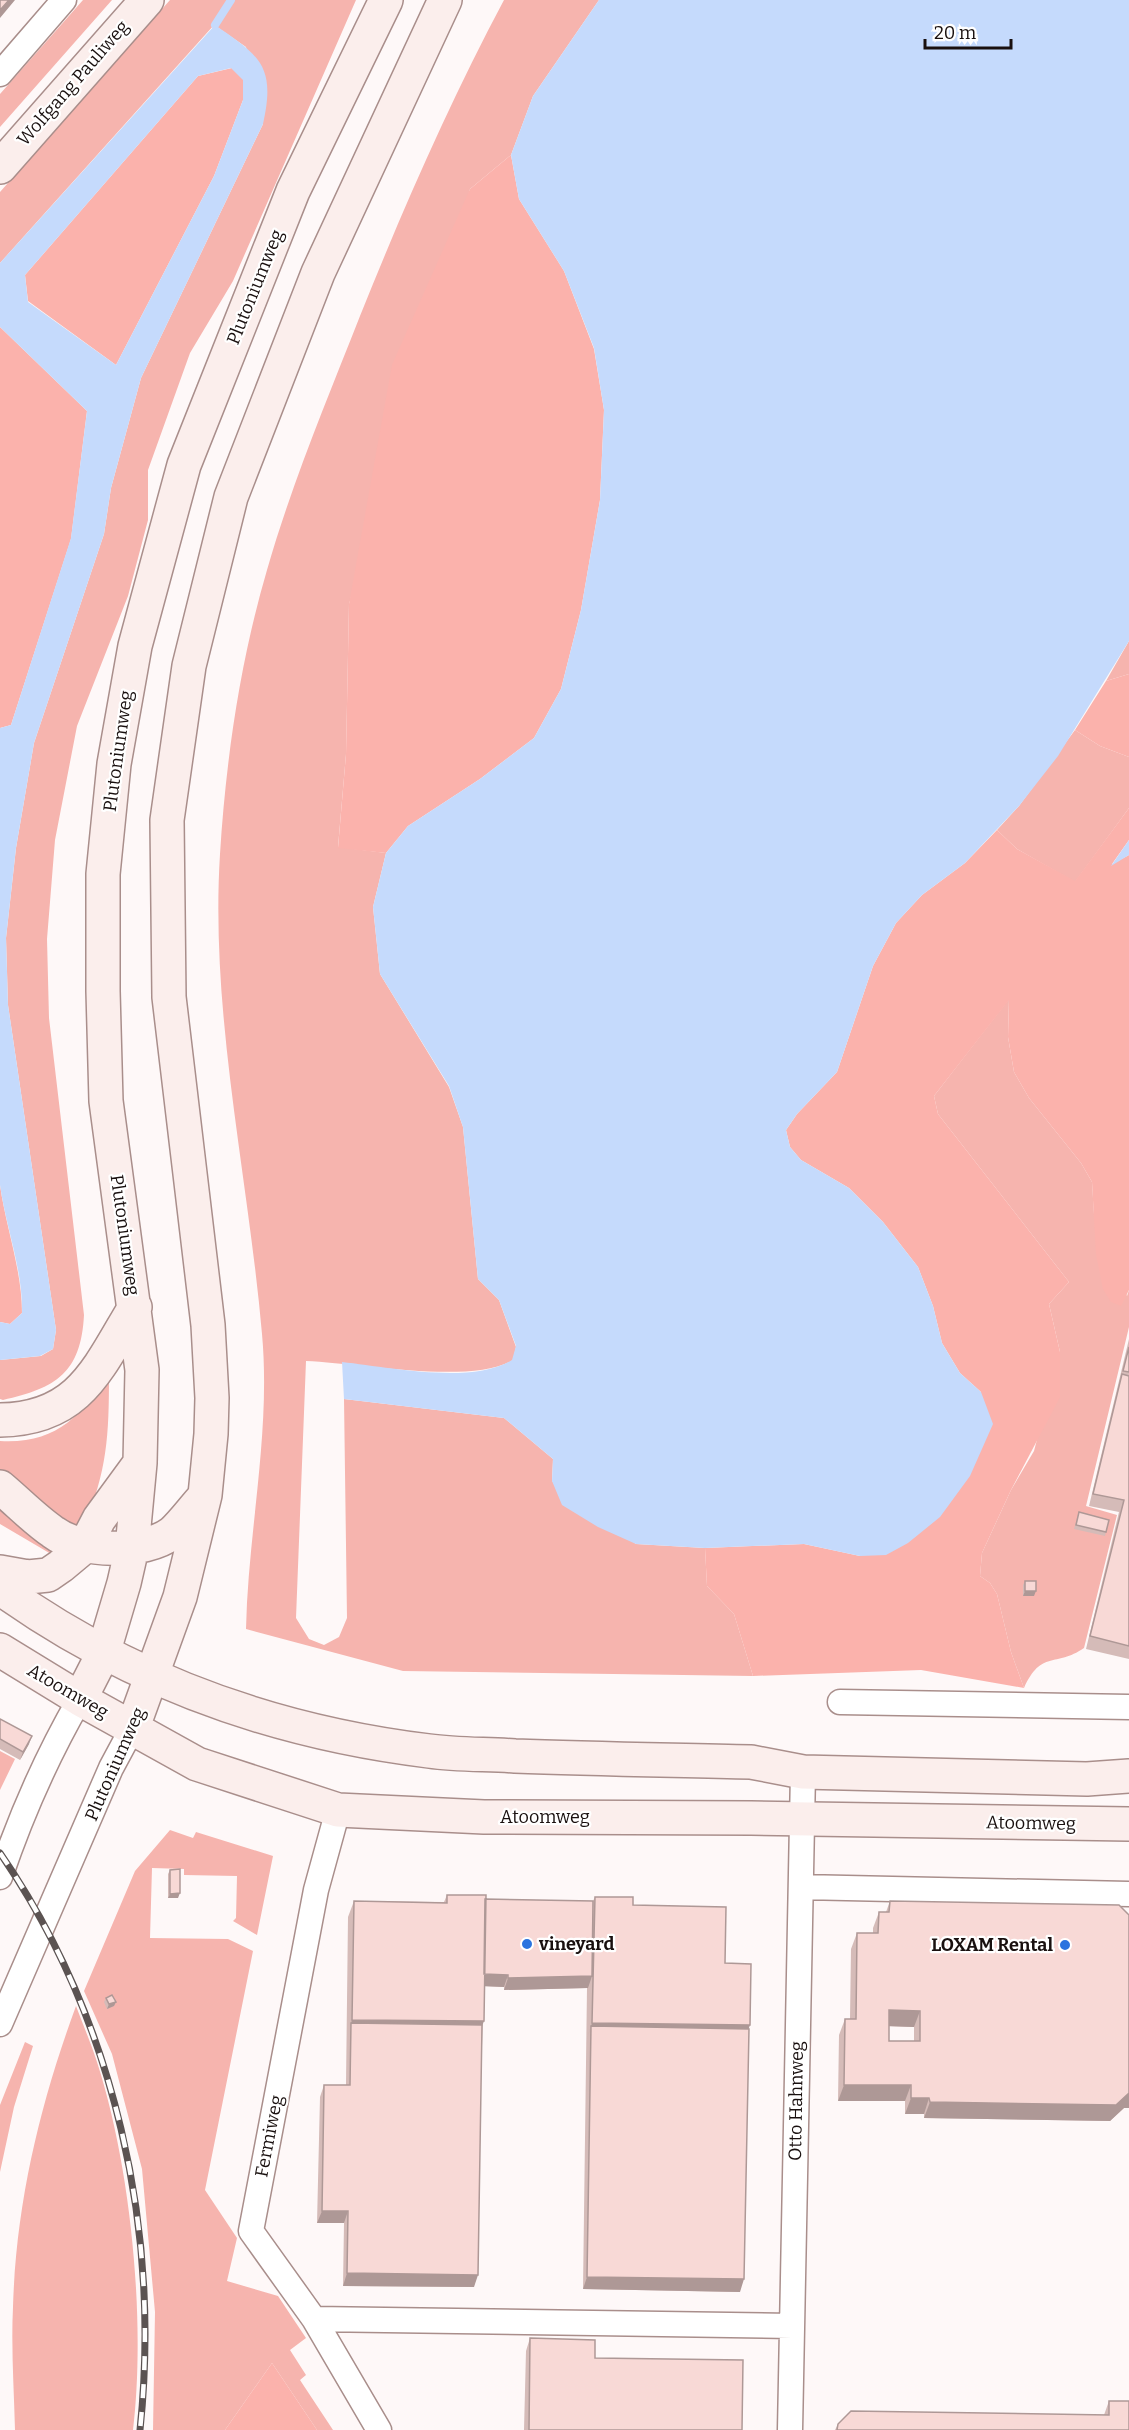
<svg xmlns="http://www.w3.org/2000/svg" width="1129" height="2430" viewBox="0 0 1129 2430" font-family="Bitter,serif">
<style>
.green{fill:#f6b4ae}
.forest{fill:#fbb2ac}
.water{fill:#c5dafc;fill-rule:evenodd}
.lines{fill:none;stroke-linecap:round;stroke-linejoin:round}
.stream{stroke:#c5dafc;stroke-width:8}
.street-casing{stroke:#a98e8b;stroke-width:27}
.secondary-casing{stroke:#a98e8b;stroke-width:36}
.street{stroke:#fff;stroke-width:24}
.secondary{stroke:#fbeeec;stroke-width:33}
.rail-casing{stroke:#5b5352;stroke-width:7}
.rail{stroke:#fff;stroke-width:4.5;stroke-dasharray:14;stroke-linecap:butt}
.wall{fill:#d5bbb8;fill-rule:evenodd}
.shaded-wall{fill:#ae9896}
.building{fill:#f8d9d6;stroke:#ae9896;stroke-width:1.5;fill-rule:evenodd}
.poi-dot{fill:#2a73df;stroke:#fff;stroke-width:2}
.labels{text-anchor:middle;stroke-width:4.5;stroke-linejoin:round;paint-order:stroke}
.street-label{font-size:18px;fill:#19100f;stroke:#fff}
.poi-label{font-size:18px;font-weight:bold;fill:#19100f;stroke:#fff;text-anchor:start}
</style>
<rect width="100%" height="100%" fill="#fef8f8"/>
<path class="green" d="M 83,0 L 112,0 L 0,127 L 0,94 Z
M 170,0 L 356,0 L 233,281 L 190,353 L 148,470 L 148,520 L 128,596 L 77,726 L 55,840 L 47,939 L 49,1018 L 84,1315 C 81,1373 56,1388 3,1400 L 0,1399 L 0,1360 L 41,1356 L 53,1349 L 56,1330 L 8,1005 L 6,938 L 16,848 L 34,743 L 104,534 L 111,488 L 141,378 L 263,124 L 246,47 L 214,25 L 0,263 L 0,192 Z
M 504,0 L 599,0 L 533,96 L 511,155 L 470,189 L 349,604 L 346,754 L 338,847 L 386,853 L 373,907 L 380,974 L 449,1087 L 463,1127 L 478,1279 L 499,1300 L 516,1347 L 513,1360 C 472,1385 357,1363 306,1361 L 296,1618 L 309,1639 L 324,1645 L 339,1637 L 347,1618 L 344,1399 L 504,1418 L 553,1459 L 552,1481 L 636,1544 L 705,1548 L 707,1586 L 734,1614 L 753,1676 L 403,1671 L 246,1629 C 248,1531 271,1433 262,1334 C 248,1174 210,1015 220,854 C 226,759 240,662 267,570 C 292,483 327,400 360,316 C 403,209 450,101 504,0 Z
M 1129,641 L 1129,674 L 1106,681 Z
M 1075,730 L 1100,746 L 1129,757 L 1129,808 L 1075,882 L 1017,849 L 997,830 L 1019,806 Z
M 1009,999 L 1008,1037 L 1014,1072 L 1029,1098 L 1081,1163 L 1092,1182 L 1094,1214 L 1127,1296 L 1129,1290 L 1129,1327 L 1086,1506 L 1117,1515 L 1084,1648 C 1055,1668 1042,1649 1024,1688 L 1011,1652 L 997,1594 L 990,1583 L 980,1576 L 982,1553 L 1011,1490 L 1034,1451 L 1060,1352 L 1049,1304 L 1069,1282 L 938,1114 L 934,1096 Z
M 109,1374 C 109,1440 107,1476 79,1536 L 0,1479 L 0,1441 C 56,1444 80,1417 109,1374 Z
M 0,1501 L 63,1548 L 51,1554 L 0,1524 Z
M 0,1751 L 15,1759 L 0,1790 Z
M 170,1830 L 193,1838 L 196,1832 L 273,1856 L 257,1935 L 233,1921 L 236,1918 L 237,1876 L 184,1875 L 184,1869 L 152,1868 L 150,1938 L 228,1939 L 253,1951 L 205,2190 L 237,2238 L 227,2281 L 278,2296 L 306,2338 L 290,2350 L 306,2375 L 300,2380 L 333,2430 L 317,2430 L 272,2363 L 225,2430 L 153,2430 L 155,2312 L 142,2169 L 112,2054 L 84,1991 L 135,1871 Z
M 76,2006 C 83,2025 91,2043 97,2062 C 131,2167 146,2321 133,2430 L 15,2430 C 14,2389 11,2348 13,2307 C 16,2203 40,2104 76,2006 Z
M 25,2042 L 33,2046 L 14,2107 L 0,2172 L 0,2105 Z"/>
<path class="forest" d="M 232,68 L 243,79 L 243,100 L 214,176 L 116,365 L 28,301 L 25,275 L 198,76 Z
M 511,155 L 519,199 L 564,271 L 594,349 L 604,410 L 600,500 L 581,610 L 561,689 L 534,738 L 480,779 L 408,826 L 386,853 L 338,848 L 346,754 L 349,604 L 392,365 L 470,189 Z
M 0,327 L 87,411 L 71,539 L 11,725 L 0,728 Z
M 1129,674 L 1129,757 L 1100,746 L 1075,730 L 1106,681 Z
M 1129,808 L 1129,840 L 1112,864 L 1129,855 L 1129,1290 L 1121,1306 L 1111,1302 L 1103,1289 L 1096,1254 L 1092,1182 L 1081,1163 L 1029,1098 L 1014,1072 L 1008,1037 L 1009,1000 L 934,1096 L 938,1114 L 1069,1282 L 1049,1304 L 1060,1352 L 1060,1397 L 1011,1490 L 982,1553 L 980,1576 L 990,1583 L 997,1594 L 1011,1652 L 1024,1688 L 921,1670 L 753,1676 L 734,1614 L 707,1586 L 705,1548 L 804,1544 L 860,1556 L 981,1392 L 960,1373 L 942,1343 L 933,1306 L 918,1267 L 883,1222 L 849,1188 L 801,1160 L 790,1147 L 786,1130 L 797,1114 L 837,1072 L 873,966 L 896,923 L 922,895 L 965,863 L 997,830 L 1017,849 L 1075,881 Z
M 0,1185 C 6,1228 22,1270 22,1313 L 10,1324 L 0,1322 Z
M 272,2363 L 317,2430 L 225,2430 Z"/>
<path class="water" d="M 599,0 L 1129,0 L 1129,641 L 1058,756 L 1019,806 L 965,863 L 922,895 L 896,923 L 873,966 L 837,1072 L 797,1114 L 786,1130 L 790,1147 L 801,1160 L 849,1188 L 883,1222 L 918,1267 L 933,1306 L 942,1343 L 960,1373 L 981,1392 L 993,1424 L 970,1476 L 940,1517 L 908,1543 L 886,1555 L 860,1556 L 804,1544 L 705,1548 L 636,1544 L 598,1527 L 562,1505 L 552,1481 L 553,1459 L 504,1418 L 344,1399 L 342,1362 C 389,1367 471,1385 512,1360 L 516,1346 L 499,1300 L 478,1279 L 463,1127 L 449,1086 L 380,974 L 373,907 L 386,853 L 408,826 L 480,779 L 534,738 L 561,689 L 581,610 L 600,500 L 604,410 L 594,348 L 564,271 L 519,199 L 511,155 L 533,96 Z
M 215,25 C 260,56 276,66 263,124 L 141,378 L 111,488 L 104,534 L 34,743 L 16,848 L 6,938 L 8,1005 L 56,1330 L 53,1349 L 40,1356 L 0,1360 L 0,1322 L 10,1324 L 22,1313 C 23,1270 6,1228 0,1185 L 0,728 L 11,725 L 71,538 L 87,411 L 0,327 L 0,263 ZM 231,68 L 243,80 L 243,100 L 214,176 L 116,365 L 28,302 L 25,275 L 198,76 Z
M 1129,840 L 1129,855 L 1111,866 Z"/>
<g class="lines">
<path class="stream" d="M 215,25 L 231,0"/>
<g class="street-casing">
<path id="street" d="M 0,74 L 64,0
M 840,1702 L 1129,1707
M 338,1810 L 316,1890 L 251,2231 L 314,2319 L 379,2430
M 0,1877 C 21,1815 47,1756 80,1699
M 801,1887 L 1129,1894
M 0,2024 L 111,1768 L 133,1727
M 314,2319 L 792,2326
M 790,2430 L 803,1772"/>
</g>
<g class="secondary-casing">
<path id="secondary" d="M 0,167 L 147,0
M 0,1420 C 80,1419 98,1368 135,1307
M 0,1487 C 18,1502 34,1519 53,1532 C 81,1553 144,1554 172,1533 C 183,1523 193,1509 203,1498
M 0,1572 L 28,1577 L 48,1575 L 61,1566 L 85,1546 L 99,1519 L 140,1463
M 0,1588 C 128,1680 273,1732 429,1751 C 457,1755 486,1754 515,1756 C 594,1759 672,1760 751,1762 L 803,1772 L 1087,1779 L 1129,1776
M 0,1650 L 80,1699 L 197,1764 L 338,1810 L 484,1817 L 751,1818 L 1129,1824
M 80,1699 L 103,1654 L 124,1583 L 132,1548 L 140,1463 L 142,1370 L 106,1101 L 103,991 L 103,874 L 114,764 L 135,646 L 184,465 L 293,191 L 386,0
M 133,1727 L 180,1597 L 205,1495 L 211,1434 L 212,1398 L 208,1325 L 169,997 L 167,820 L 189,666 L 231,497 L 318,273 L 445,0"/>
</g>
<use href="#street" class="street"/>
<use href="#secondary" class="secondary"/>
<g class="rail-casing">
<path id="rail" d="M 0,1853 C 115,2020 161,2229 140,2430"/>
</g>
<use href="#rail" class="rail"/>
</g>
<path class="wall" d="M 1129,1339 L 1129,1659 L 1086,1649 L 1119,1512 L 1089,1506 Z
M 1079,1512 L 1106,1532 L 1105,1536 L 1074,1529 Z
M 1025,1581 L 1034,1596 L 1023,1596 L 1023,1585 Z
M 0,1719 L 29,1744 L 20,1760 L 0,1749 Z
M 170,1870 L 178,1898 L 168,1898 L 168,1874 Z
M 447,1895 L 485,1899 L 593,1901 L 595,1897 L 633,1905 L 725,1963 L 749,2029 L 740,2292 L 583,2289 L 587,1988 L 504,1990 L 504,1987 L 484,1986 L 474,2287 L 343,2286 L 344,2223 L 317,2223 L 320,2097 L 324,2085 L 346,2085 L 348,1917 L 354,1901 L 444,1902 Z
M 890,1901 L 1129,1915 L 1129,2108 L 1124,2108 L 1110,2121 L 924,2118 L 924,2114 L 905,2114 L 905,2101 L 838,2101 L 839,2035 L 845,2019 L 850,2019 L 851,1949 L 857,1933 L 873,1933 L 873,1928 L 879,1912 L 886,1912 ZM 889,2026 L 914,2027 L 914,2041 L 889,2041 Z
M 106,1998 L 116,2002 L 114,2006 L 107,2009 L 104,2002 Z
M 530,2338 L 595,2358 L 742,2430 L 524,2430 L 526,2351 Z
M 1109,2401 L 1129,2430 L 835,2430 L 838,2424 L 1104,2415 Z"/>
<path class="shaded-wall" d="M 9,0 L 15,0 L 0,18 L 0,10 Z
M 1025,1591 L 1036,1591 L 1034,1596 L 1023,1596 Z
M 32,1736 L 29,1744 L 20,1760 L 23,1752 Z
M 180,1893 L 178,1898 L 168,1898 L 170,1894 Z
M 483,1974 L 508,1975 L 504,1987 L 479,1986 Z
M 592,1976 L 588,1988 L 504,1990 L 508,1978 Z
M 116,2002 L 114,2006 L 107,2009 L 109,2004 Z
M 889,2010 L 920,2011 L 914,2027 L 883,2026 Z
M 352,2020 L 484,2021 L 478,2037 L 351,2023 Z
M 592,2023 L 750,2025 L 744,2041 L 591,2026 L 587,2039 Z
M 844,2085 L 911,2085 L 905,2101 L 838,2101 Z
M 1129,2093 L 1129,2108 L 1124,2108 L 1110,2121 L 924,2118 L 930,2102 Z
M 911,2098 L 929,2098 L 924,2114 L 905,2114 Z
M 322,2211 L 348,2211 L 344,2223 L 317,2223 Z
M 347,2273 L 478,2275 L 474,2287 L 343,2286 Z
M 587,2277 L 744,2279 L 740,2292 L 583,2289 Z"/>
<path class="building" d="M 0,0 L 9,0 L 0,10 Z
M 1129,1347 L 1129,1372 L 1123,1371 Z
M 1122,1374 L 1129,1376 L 1129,1646 L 1090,1636 L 1124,1500 L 1093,1494 Z
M 1079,1512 L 1109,1520 L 1106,1532 L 1076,1525 Z
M 1025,1581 L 1036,1581 L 1036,1591 L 1025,1591 Z
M 0,1719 L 32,1736 L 23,1752 L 0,1739 Z
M 180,1869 L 180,1893 L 170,1894 L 170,1870 Z
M 447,1895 L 486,1895 L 484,2021 L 352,2020 L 354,1901 L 447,1903 Z
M 595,1897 L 633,1897 L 633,1905 L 726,1907 L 725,1963 L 751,1964 L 750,2025 L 592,2023 Z
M 485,1899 L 593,1901 L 592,1976 L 508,1978 L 508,1975 L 484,1974 Z
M 890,1901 L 1119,1905 L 1129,1915 L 1129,2093 L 1116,2105 L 930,2102 L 929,2098 L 911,2098 L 911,2085 L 844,2085 L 845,2019 L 856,2019 L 857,1933 L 878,1933 L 879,1912 L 889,1912 ZM 889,2010 L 920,2011 L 920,2041 L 889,2041 Z
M 112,1995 L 116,2002 L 109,2004 L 106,1998 Z
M 351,2023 L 482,2025 L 478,2275 L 347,2273 L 348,2211 L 322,2211 L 324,2085 L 350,2085 Z
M 591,2026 L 749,2029 L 744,2279 L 587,2277 Z
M 530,2338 L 595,2340 L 595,2358 L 743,2360 L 742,2430 L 529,2430 Z
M 1109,2401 L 1129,2401 L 1129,2430 L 837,2430 L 838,2424 L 851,2411 L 1109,2415 Z"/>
<g class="poi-dot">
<circle cx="527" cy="1944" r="6"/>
<circle cx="1065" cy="1945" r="6"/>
</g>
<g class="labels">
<g class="street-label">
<text transform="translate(73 83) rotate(-49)" y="6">Wolfgang Pauliweg</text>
<text transform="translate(255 287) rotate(-68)" y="6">Plutoniumweg</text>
<text transform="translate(118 751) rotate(-82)" y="6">Plutoniumweg</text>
<text transform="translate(125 1235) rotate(82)" y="6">Plutoniumweg</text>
<text transform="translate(68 1691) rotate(30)" y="6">Atoomweg</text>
<text transform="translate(115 1764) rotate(-66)" y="6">Plutoniumweg</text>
<text x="545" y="1823">Atoomweg</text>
<text transform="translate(1031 1823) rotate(1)" y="6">Atoomweg</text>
<text transform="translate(796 2101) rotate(-89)" y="6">Otto Hahnweg</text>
<text transform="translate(269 2136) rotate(-79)" y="6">Fermiweg</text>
</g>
<g class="poi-label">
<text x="539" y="1950">vineyard</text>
<text x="1053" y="1951" text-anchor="end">LOXAM Rental</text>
</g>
</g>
<path d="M925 39v9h86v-9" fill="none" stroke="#19100f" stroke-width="3"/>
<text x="934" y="39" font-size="18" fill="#19100f" stroke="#ffffff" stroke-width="4.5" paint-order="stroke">20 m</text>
</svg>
